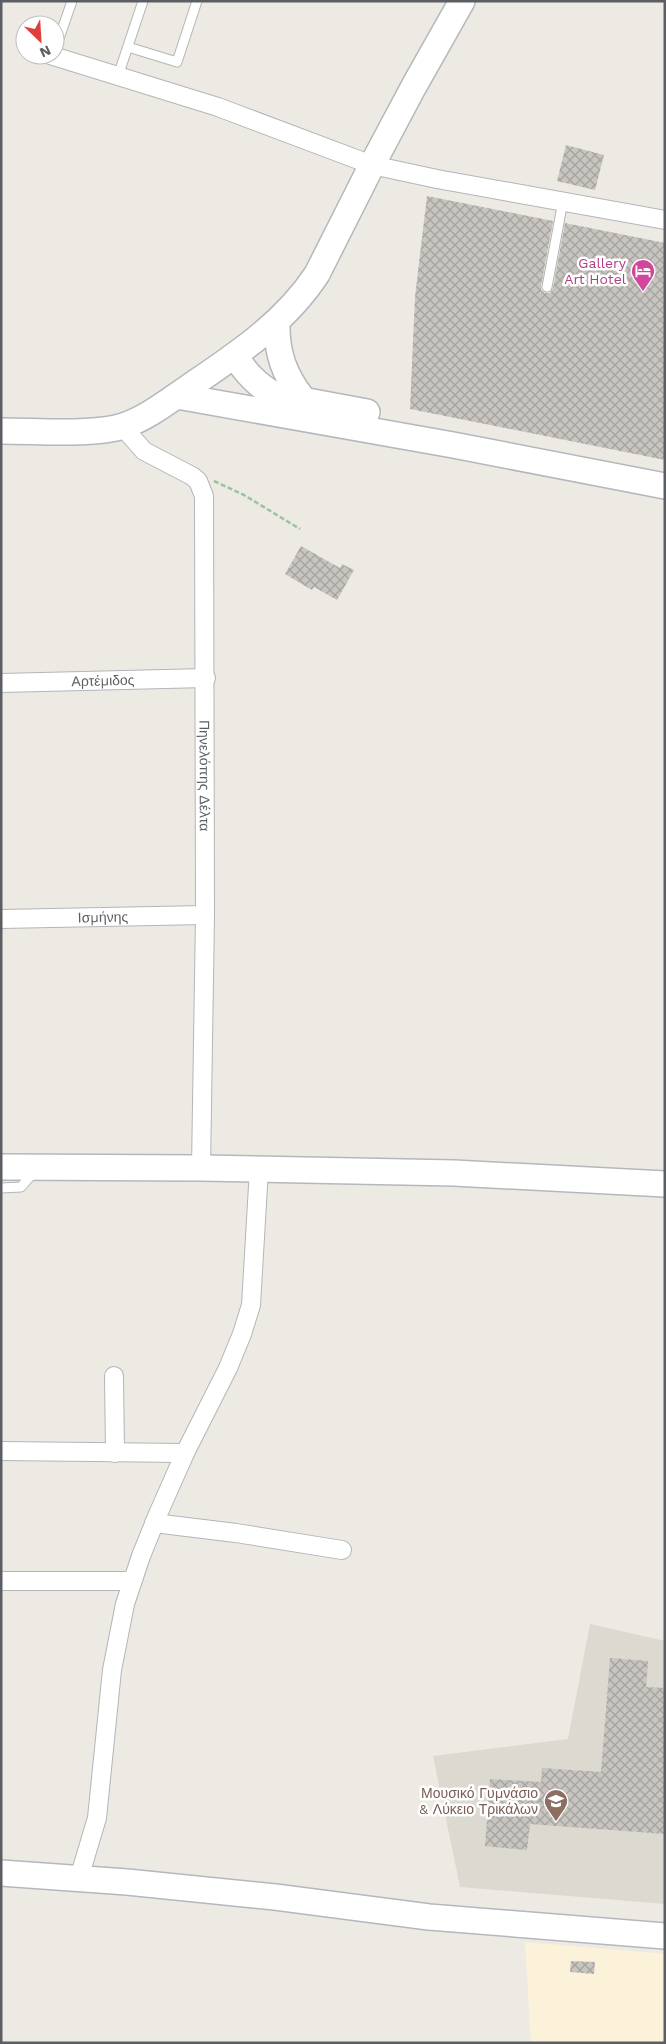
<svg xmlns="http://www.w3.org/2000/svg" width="666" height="2044" viewBox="0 0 666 2044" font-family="'Work Sans',sans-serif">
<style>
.commercial{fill:#fbf2d9}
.education{fill:#dcd9d1}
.building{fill:url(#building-cross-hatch)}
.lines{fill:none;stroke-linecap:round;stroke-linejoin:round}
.lane-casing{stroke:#b3b5b9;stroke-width:11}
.street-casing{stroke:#b3b5b9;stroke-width:20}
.secondary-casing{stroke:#b4b7bc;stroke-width:28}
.path{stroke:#9ac3a4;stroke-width:2.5;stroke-dasharray:5 2.5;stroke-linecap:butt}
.lane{stroke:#fff;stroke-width:9}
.street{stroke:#fff;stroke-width:18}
.secondary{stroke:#fff;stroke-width:25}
.labels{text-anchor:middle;stroke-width:5;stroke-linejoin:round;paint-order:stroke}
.hotel-label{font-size:14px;fill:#b23c85;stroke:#fff;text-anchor:end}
.street-label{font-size:14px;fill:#5b5e62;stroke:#fff}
.education-label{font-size:14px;fill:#785e54;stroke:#fff;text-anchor:end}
</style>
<defs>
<pattern id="building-cross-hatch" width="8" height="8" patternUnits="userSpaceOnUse" patternTransform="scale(1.25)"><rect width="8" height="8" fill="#c8c5c0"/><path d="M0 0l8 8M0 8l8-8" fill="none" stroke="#a5a39f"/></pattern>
</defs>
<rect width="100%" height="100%" fill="#edeae3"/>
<path class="commercial" d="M 525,1942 L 665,1954 L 665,2043 L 531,2043 Z"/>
<path class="education" d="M 590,1624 L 665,1641 L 665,1904 L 460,1887 L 433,1756 L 568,1739 Z"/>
<path class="building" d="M 566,145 L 604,155 L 595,190 L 557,181 Z
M 427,196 L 553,221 L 541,286 L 541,290 L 545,293 L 550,293 L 553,288 L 565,223 L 665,243 L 665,460 L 410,409 L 415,297 Z
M 301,546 L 340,568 L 342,564 L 354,570 L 337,600 L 314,587 L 312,590 L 285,574 Z
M 610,1658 L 648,1661 L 646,1687 L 665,1688 L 665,1834 L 530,1824 L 527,1850 L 485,1846 L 490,1779 L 541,1782 L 542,1768 L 601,1772 Z
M 571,1961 L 595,1962 L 594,1974 L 570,1972 Z"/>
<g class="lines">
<g class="lane-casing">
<path id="lane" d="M 128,47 L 177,62 L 197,1
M 55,50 L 72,1
M 118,76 L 143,1
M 547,287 L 563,201
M 1,1188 L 21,1187 L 34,1172"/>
</g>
<g class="street-casing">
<g id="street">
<path d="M 50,55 L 218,107 L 372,165 L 437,179 L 665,220"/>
<path id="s1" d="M 122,426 L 144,451 L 192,476 L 198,481 L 204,496 L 205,915 L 201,1168"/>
<path id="s2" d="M 1,683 L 206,678"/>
<path id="s3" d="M 1,919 L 205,915"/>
<path d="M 114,1376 L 115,1453"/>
<path d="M 1,1451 L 185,1453"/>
<path d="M 154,1523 L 236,1533 L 342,1550"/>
<path d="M 1,1581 L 132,1581"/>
<path d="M 79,1878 L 97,1818 L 112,1670 L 125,1604 L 141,1556 L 158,1514 L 185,1453 L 228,1368 L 242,1334 L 251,1305 L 259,1169"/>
</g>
</g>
<g class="secondary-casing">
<path id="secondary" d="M 277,321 C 276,352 284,375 303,399
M 235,356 C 246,373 257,385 275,395 L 367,412
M 177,396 L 453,445 L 665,486
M 1,431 C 38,431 80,435 116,428 C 142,422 167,402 189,387 C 236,355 285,323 317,274 L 372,165 L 414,86 L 462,1
M 1,1167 L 201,1168 L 454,1173 L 665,1184
M 1,1873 L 127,1882 L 275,1897 L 429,1917 L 665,1936"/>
</g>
<path class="path" d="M 214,481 L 244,495 L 300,529"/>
<use href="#lane" class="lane"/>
<use href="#street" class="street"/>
<use href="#secondary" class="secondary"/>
</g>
<defs>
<g id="hotel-pin" transform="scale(1.25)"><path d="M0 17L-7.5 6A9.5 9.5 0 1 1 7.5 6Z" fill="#d1479c" stroke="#fff"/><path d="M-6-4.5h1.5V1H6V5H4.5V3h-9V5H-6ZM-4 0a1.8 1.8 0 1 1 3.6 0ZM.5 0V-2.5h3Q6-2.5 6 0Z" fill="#fff"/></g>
<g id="school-pin" transform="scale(1.25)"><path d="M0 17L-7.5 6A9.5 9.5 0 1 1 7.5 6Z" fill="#8d6e63" stroke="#fff"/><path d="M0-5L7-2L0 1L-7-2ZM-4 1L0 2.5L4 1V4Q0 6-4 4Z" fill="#fff"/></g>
</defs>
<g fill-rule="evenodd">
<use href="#hotel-pin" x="643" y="271"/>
<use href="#school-pin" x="556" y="1801"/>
</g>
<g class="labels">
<g class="hotel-label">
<text x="626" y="268">Gallery<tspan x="626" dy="16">Art Hotel</tspan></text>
</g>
<g class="street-label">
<text dy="5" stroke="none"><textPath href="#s2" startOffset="102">Αρτέμιδος</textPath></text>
<text dy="5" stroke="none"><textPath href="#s1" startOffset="391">Πηνελόπης Δέλτα</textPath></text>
<text dy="5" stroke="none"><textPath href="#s3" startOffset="102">Ισμήνης</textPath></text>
</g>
<g class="education-label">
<text x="538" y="1798">Μουσικό Γυμνάσιο<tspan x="538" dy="16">&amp; Λύκειο Τρικάλων</tspan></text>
</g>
</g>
<rect width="666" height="2044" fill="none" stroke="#5b5e62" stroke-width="5"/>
<g transform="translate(40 40) rotate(155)"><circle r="24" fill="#ffffff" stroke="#bdbfc0"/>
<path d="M0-4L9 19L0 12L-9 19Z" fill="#de3f37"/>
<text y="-8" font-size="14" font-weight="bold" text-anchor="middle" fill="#5b5e62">N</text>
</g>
</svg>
